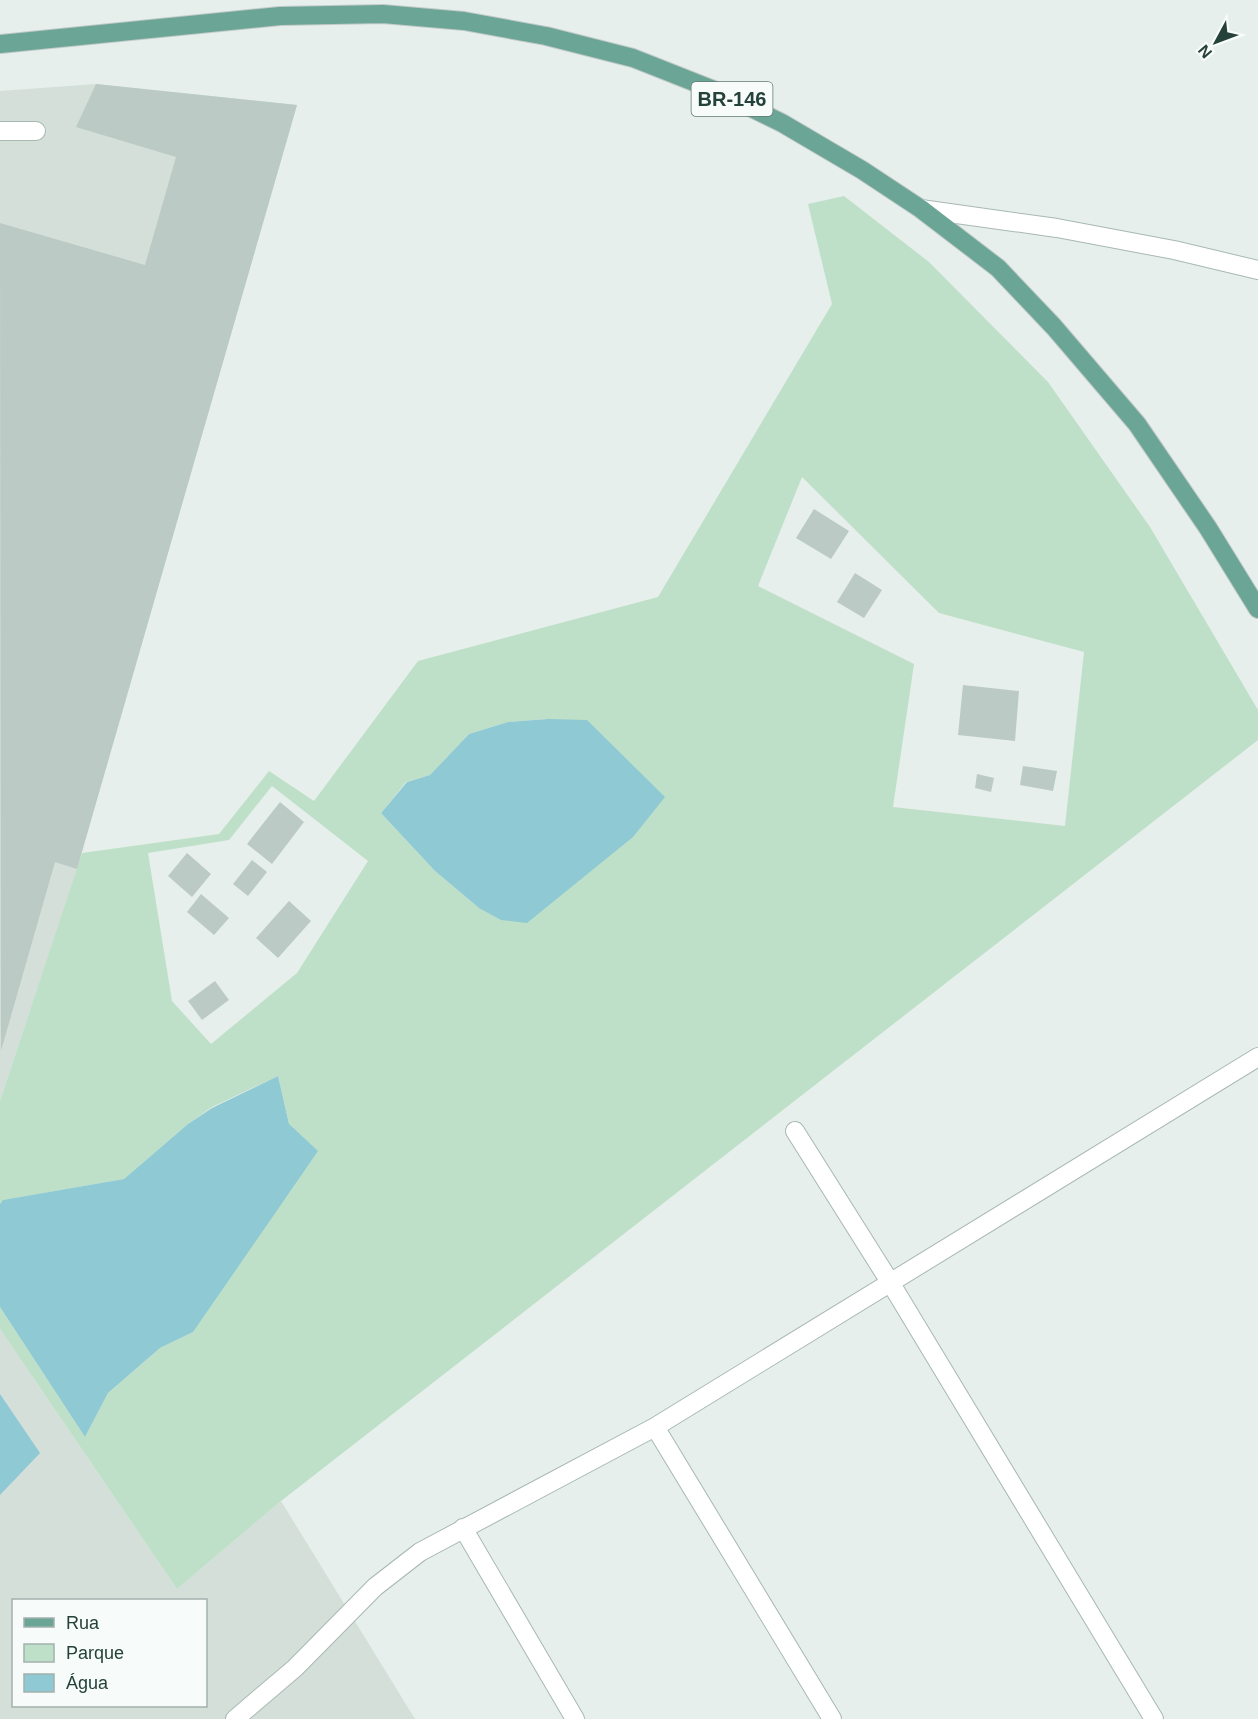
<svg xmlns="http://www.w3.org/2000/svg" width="1258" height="1719" viewBox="0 0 1258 1719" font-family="Helvetica,sans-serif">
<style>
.built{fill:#d4dfda;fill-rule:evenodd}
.green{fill:#bfe0c8;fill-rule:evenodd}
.water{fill:#8ec9d4}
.building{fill:#bbcac4}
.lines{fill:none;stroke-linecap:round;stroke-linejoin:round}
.minor-casing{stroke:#a8b8b2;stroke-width:20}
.major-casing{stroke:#c2cac8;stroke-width:20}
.minor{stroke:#fff;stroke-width:18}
.major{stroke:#6aa596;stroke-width:18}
.labels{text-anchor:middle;stroke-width:6;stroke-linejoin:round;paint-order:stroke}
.shield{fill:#f7fbf9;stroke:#637a73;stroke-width:1.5}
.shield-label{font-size:20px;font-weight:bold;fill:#24423a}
</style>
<rect width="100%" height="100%" fill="#e6efeb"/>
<path class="built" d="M 96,84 L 297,105 L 77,869 L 0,1101 L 0,91 Z
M 0,1329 L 177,1589 L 281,1501 L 415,1719 L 0,1719 ZM 14,1600 L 206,1600 L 206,1706 L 14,1706 Z"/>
<path class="green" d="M 844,196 L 929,262 L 1048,382 L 1150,527 L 1258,710 L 1258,740 L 281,1501 L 177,1589 L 0,1329 L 0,1307 L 85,1437 L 108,1393 L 160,1348 L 193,1332 L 289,1124 L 278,1076 L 212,1107 L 188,1124 L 124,1179 L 4,1200 L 0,1204 L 0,1101 L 82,853 L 219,834 L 269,771 L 314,801 L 418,661 L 658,597 L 832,304 L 808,204 ZM 802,477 L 939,613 L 1084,652 L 1065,826 L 893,807 L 914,664 L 758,586 ZM 548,719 L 479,908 L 435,871 L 381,813 L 406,782 L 430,775 L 469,734 L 508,722 ZM 272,786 L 368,861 L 297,973 L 211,1044 L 172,1001 L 148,853 L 229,840 Z"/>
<path class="water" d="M 548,719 L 587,720 L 665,797 L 633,837 L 527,923 L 501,920 L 479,908 L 435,871 L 381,813 L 407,782 L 430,775 L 469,734 L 508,722 Z
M 278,1076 L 289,1124 L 318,1151 L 193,1332 L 160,1348 L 108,1393 L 85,1437 L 0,1307 L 0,1204 L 3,1200 L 124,1179 L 188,1124 L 212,1108 Z
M 0,1394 L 40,1453 L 0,1495 Z"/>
<path class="building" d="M 96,84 L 297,105 L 77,869 L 55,862 L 1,1051 L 0,223 L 145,265 L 176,157 L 76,127 Z
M 814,509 L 849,531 L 831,559 L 796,538 Z
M 855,573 L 882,590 L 864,618 L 837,602 Z
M 963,685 L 1019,691 L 1015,741 L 958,735 Z
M 1023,766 L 1057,771 L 1053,791 L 1020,785 Z
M 977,774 L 994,778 L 991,792 L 975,788 Z
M 280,802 L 304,822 L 272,864 L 247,844 Z
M 187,853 L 211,874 L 192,897 L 168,876 Z
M 252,860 L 267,872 L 248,896 L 233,884 Z
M 201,894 L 229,918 L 214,935 L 187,912 Z
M 289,901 L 311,921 L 278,958 L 256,938 Z
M 215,981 L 229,1000 L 202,1020 L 188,1001 Z"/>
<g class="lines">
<g class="minor-casing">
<path id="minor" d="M 0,131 L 36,131
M 921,209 L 1057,228 L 1174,250 L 1258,270
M 795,1131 L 890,1282 L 1154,1719
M 655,1427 L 832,1719
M 463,1528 L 575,1719
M 235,1719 L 295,1668 L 375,1587 L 420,1552 L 655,1427 L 1258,1057"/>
</g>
<g class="major-casing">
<path id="major" d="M 0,44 L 280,16 L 383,14 L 464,21 L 546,36 L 633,58 L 719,92 L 782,123 L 862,170 L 921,209 L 998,268 L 1054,327 L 1137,424 L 1208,528 L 1258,609"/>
</g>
<use href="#minor" class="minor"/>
<use href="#major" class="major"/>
</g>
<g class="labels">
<rect class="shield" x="691.5" y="82" width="81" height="34" rx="4.5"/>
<g class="shield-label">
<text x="732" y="106">BR-146</text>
</g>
</g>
<rect x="12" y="1599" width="195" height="108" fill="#f7fbf9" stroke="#a3b1ad" stroke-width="1.5"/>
<rect x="24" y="1618" width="30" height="9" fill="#6aa596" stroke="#a3b1ad" stroke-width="1.5"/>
<text x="66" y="1629" font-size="18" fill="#24423a">Rua</text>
<rect x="24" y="1644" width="30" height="18" fill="#bfe0c8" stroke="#a3b1ad" stroke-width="1.5"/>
<text x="66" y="1659" font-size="18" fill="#24423a">Parque</text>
<rect x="24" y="1674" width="30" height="18" fill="#8ec9d4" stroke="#a3b1ad" stroke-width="1.5"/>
<text x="66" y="1689" font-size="18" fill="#24423a">Água</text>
<g transform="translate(1216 42) rotate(229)" stroke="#f7fbf9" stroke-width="4.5" paint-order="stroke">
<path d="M0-4.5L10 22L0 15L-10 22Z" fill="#24423a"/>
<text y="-9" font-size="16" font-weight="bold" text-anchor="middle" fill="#24423a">N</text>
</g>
</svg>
